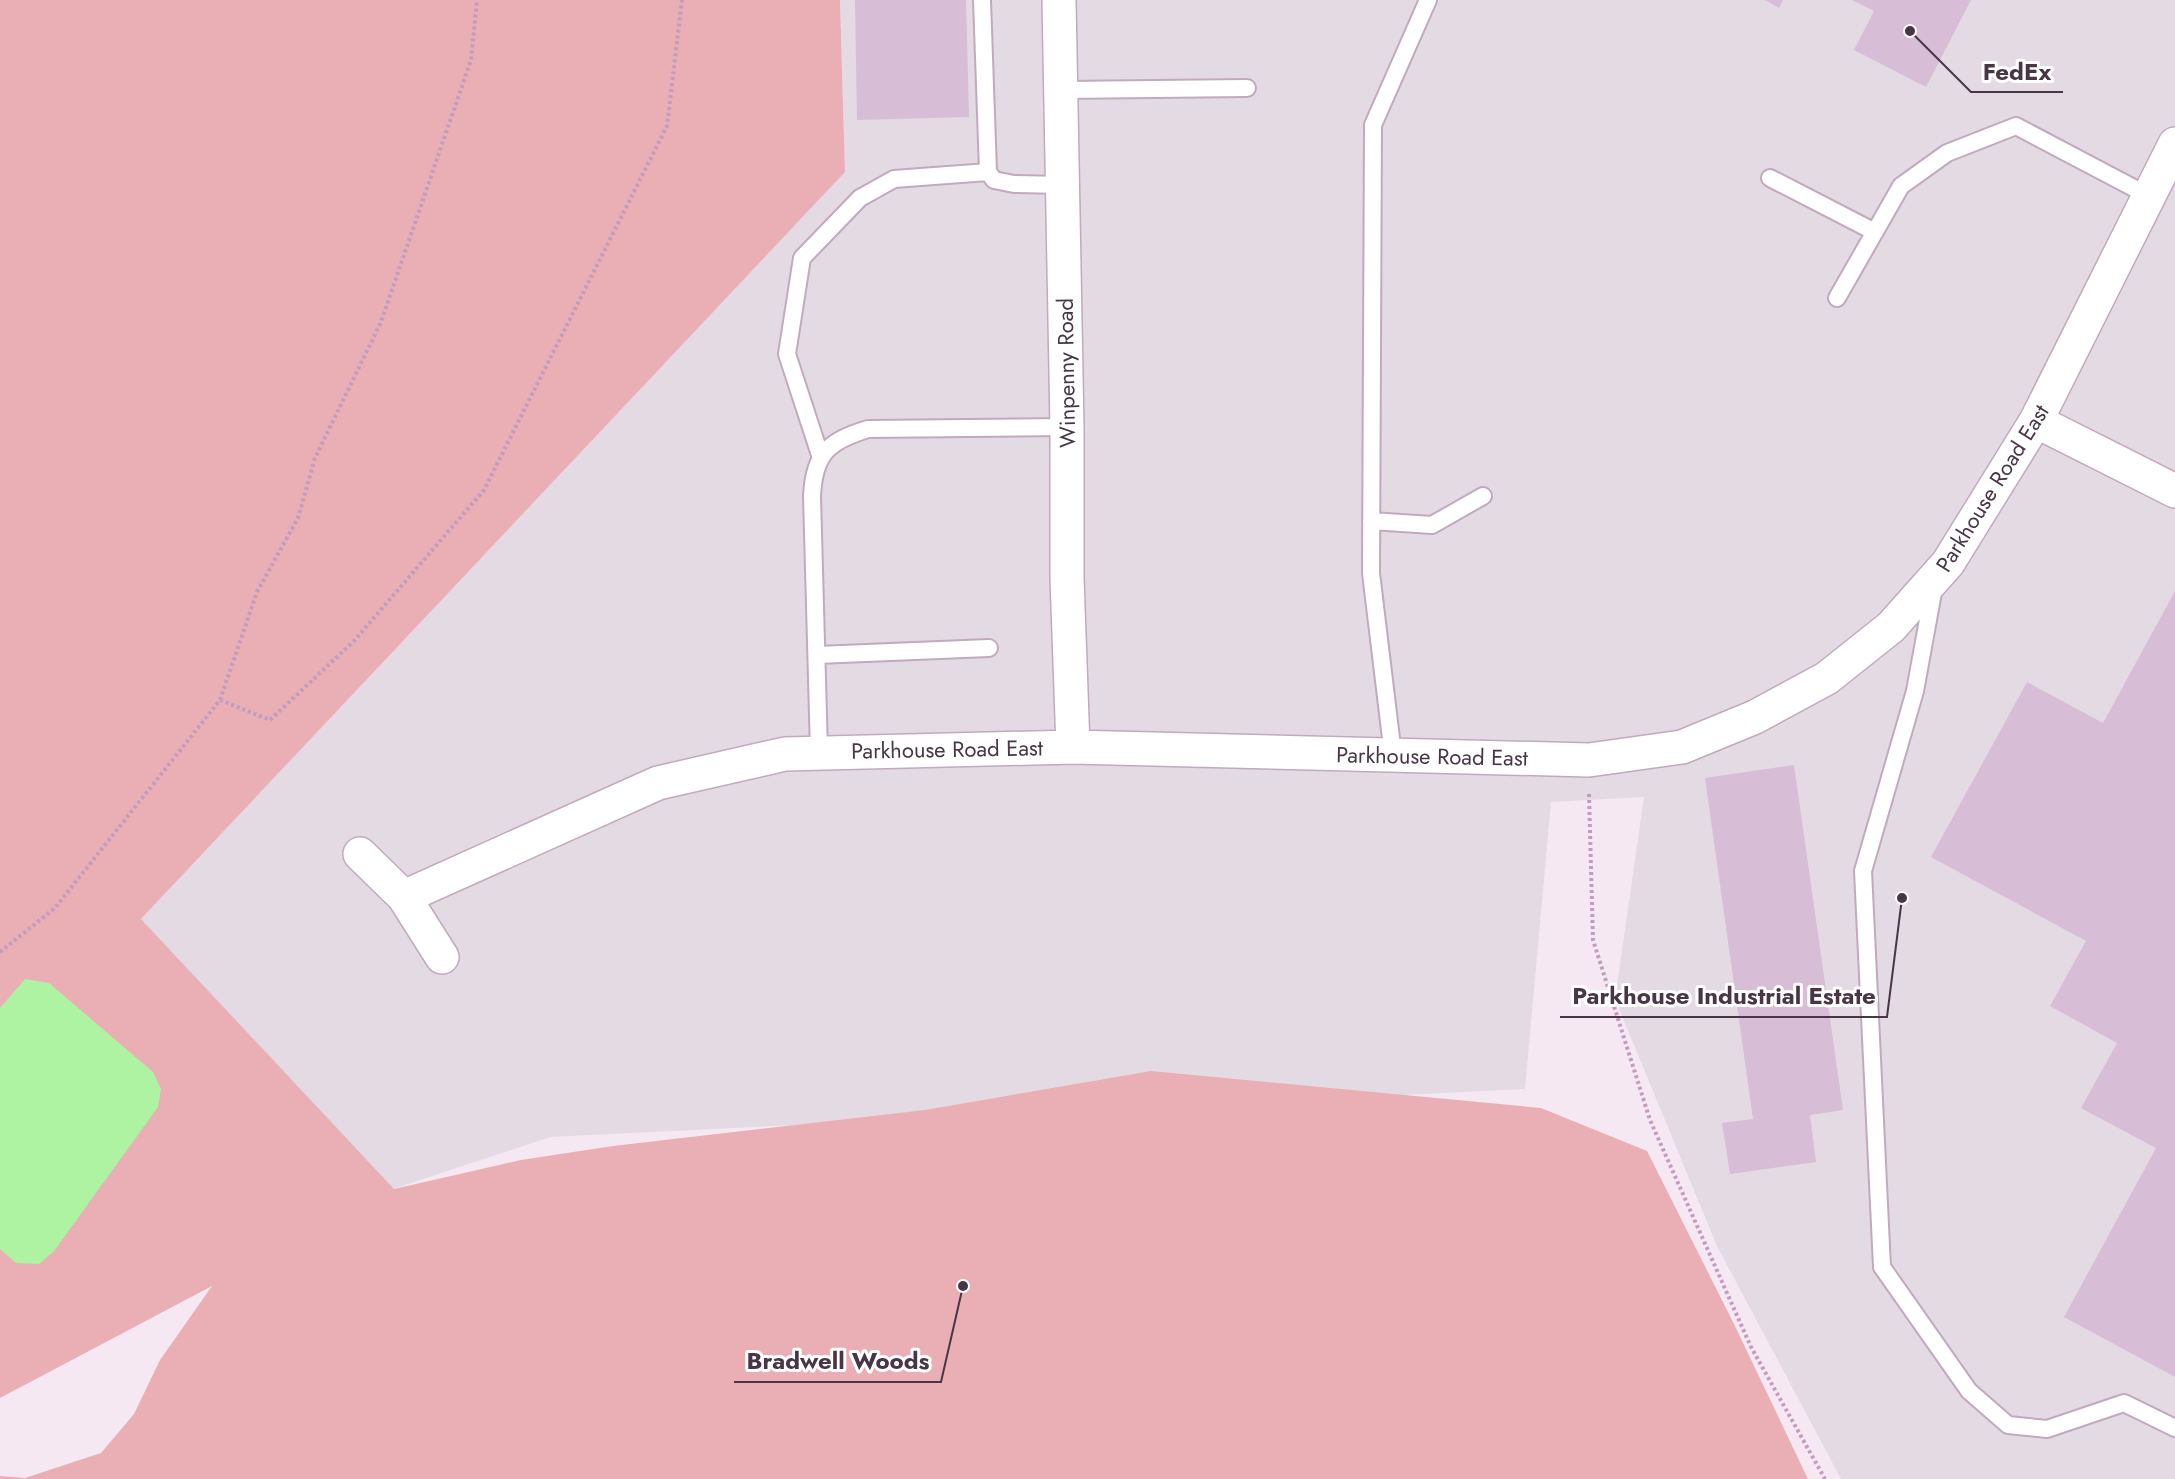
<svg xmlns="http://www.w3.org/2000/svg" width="2175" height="1479" viewBox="0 0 2175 1479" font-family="Jost,sans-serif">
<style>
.industrial{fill:#e4dae4}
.green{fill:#eaafb4}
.water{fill:#adf3a2}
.building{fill:#d7bdd5}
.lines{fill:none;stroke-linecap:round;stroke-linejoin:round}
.lane-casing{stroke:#c1aabe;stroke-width:20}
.street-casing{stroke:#c1aabe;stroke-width:36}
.path{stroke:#c39bbf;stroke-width:4;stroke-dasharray:3 3;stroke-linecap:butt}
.lane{stroke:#fff;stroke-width:16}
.street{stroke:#fff;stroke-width:33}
.labels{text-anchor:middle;stroke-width:6;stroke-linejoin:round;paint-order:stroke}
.street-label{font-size:22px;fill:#483647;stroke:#fff}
.leader{fill:none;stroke:#483647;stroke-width:2}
.callout-dot{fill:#483647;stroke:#fff;stroke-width:2}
.callout-label{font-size:24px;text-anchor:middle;font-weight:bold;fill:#483647;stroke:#fff;stroke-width:6;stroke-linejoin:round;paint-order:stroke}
</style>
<rect width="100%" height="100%" fill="#f5e8f3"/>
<path class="industrial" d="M 840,0 L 2175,0 L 2175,1479 L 1841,1479 L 1717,1246 L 1615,999 L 1644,797 L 1551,802 L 1525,1089 L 550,1137 L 393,1189 L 141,919 L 845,172 Z"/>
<path class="green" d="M 0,0 L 840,0 L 845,172 L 141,919 L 394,1189 L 521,1160 L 613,1146 L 925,1110 L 1151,1071 L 1541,1108 L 1647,1151 L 1734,1324 L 1808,1479 L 0,1479 L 0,1476 L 25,1478 L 101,1453 L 134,1414 L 160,1360 L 212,1286 L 0,1398 Z"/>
<path class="water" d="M 25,979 L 49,983 L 153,1072 L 161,1089 L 158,1107 L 54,1251 L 39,1264 L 16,1263 L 0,1249 L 0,1008 Z"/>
<path class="building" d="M 855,0 L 966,0 L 969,117 L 857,120 Z
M 1765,0 L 1783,0 L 1779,8 Z
M 1852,0 L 1971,0 L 1926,87 L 1854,50 L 1874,11 Z
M 2175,591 L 2175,1377 L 2064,1317 L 2156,1148 L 2081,1108 L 2117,1043 L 2050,1006 L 2086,941 L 1931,857 L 2027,682 L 2103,723 Z
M 1794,765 L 1843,1110 L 1810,1115 L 1816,1162 L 1730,1174 L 1722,1123 L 1753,1119 L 1705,778 Z"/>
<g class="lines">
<g class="lane-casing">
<path id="lane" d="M 982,0 L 988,172 L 994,180 L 1014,184 L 1062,185
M 1061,90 L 1247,88
M 1770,178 L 1875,232
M 1837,298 L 1901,186 L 1947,153 L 2016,126 L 2149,196
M 821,458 L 787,354 L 802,258 L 860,198 L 894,179 L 988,172
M 1371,521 L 1432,525 L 1483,496
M 1934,587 L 1915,691 L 1863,871 L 1882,1267 L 1969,1391 L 2008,1425 L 2047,1429 L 2124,1403 L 2175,1428
M 817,655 L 989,648
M 819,752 L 812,496 C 814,453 829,441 868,429 L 1067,427
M 1393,755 L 1371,573 L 1373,125 L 1428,0"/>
</g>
<g class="street-casing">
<path id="street" d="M 1059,0 L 1067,427 L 1067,578 L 1073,747
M 2036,421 L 2175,491
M 360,854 L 404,897 L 442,957
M 404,897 L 658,783 L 785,754 L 1073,747 L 1589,760 L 1682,747 L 1755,717 L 1827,678 L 1891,627 L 1948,563 L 2036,421 L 2175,144"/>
</g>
<path class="path" d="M 220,700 L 257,592 L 298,518 L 315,458 L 381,322 L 471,60 L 477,0
M 1589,794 L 1593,940 L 1650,1120 L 1751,1347 L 1825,1479
M 0,952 L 55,908 L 220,700 L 270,720 L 354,641 L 484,490 L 667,126 L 682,0"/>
<use href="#lane" class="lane"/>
<use href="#street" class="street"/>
</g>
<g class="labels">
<g class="street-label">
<text transform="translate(1066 373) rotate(-91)" y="8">Winpenny Road</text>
<text transform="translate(1992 488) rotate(-58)" y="8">Parkhouse Road East</text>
<text transform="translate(947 749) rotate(-1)" y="8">Parkhouse Road East</text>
<text transform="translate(1432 756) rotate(1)" y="8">Parkhouse Road East</text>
</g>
</g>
<path class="leader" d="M1910 31L1971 92H2063M1902 898L1887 1017H1560M963 1286L941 1382H734"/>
<g class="callout-dot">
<circle cx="1910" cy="31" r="6"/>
<circle cx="1902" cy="898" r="6"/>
<circle cx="963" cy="1286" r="6"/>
</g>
<g class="callout-label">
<text x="2017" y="80">FedEx</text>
<text x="1724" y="1004">Parkhouse Industrial Estate</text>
<text x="838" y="1369">Bradwell Woods</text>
</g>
</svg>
